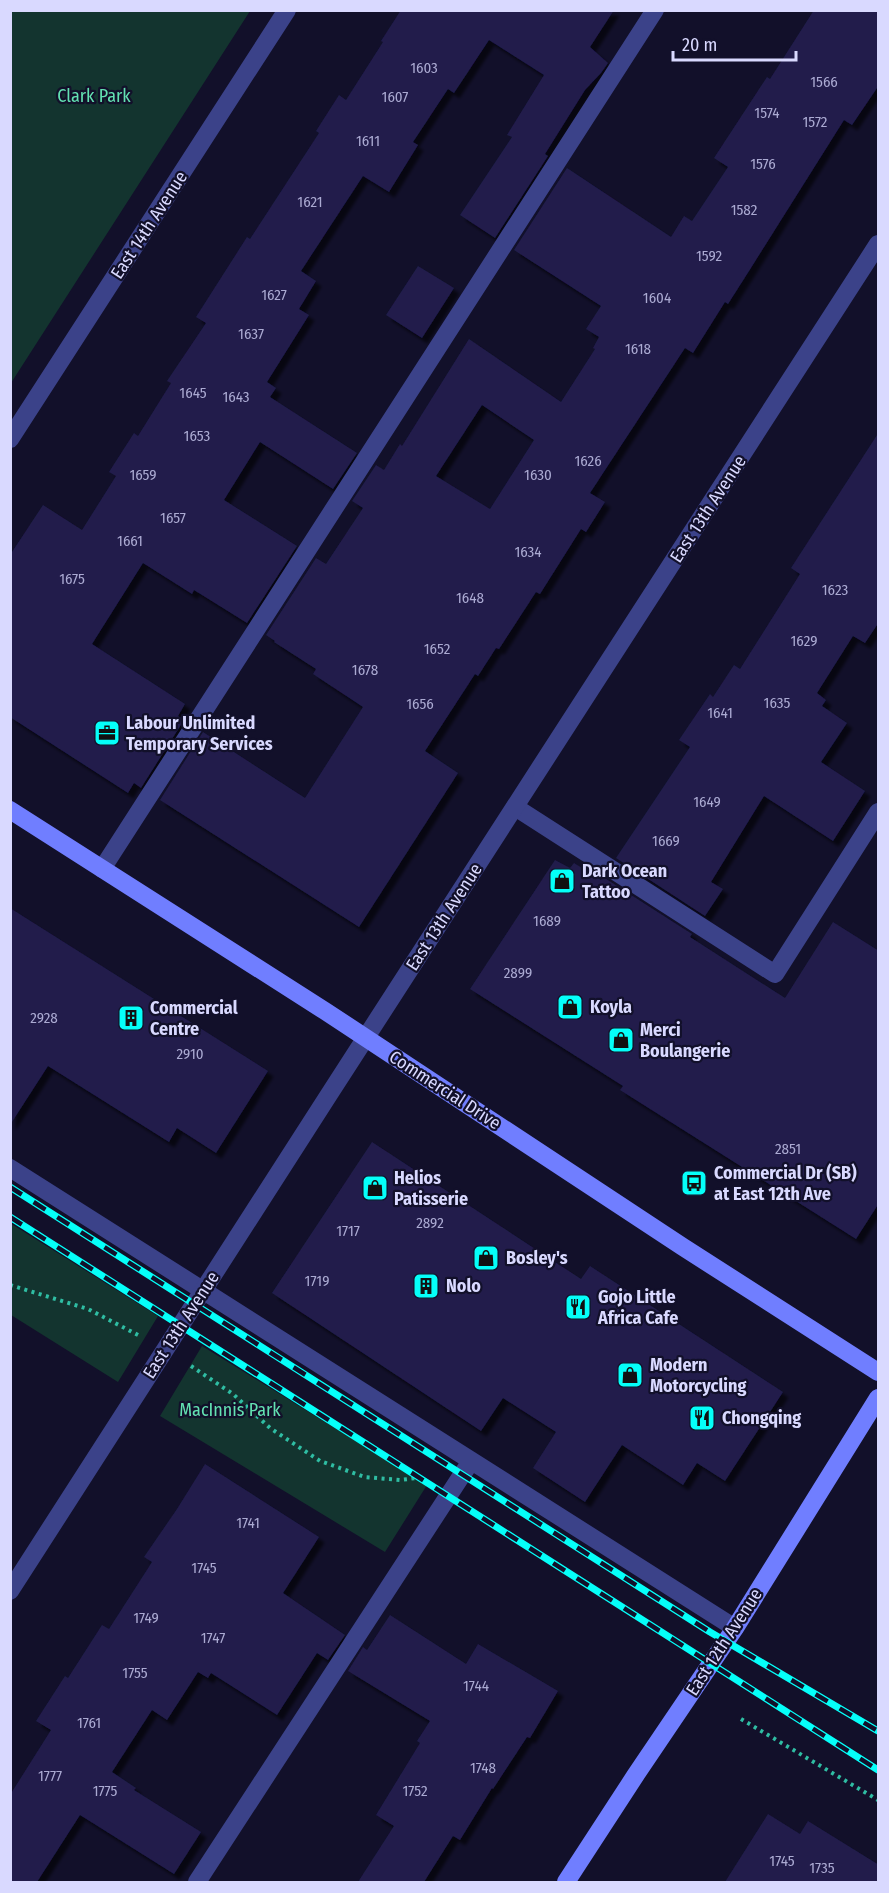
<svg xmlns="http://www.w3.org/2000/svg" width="889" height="1893" viewBox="0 0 889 1893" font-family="'Fira Sans Condensed',sans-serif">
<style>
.green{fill:#13342f}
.building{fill:#201c4b;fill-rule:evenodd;filter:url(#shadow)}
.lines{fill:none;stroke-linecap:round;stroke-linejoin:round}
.path{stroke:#2fbda3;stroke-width:4;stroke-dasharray:3 4.5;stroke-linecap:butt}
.lane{stroke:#3b4289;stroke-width:18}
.street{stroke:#3b4289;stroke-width:18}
.secondary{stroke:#707eff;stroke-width:18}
.rail-casing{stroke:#05fff9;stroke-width:7}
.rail{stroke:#12102a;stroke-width:4.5;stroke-dasharray:14;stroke-linecap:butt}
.labels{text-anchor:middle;stroke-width:4.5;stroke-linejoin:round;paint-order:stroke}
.number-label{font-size:15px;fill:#abaad2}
.park-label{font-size:18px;fill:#63e1b2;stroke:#12102a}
.street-label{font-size:18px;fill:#d9d9ff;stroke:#12102a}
.poi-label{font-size:18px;font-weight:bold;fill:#d9d9ff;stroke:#12102a;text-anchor:start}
</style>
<defs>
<filter id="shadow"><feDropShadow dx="5.5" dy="5.5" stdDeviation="1.5" flood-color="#0009"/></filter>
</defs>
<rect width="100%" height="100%" fill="#12102a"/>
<path class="green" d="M 11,10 L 250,11 L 11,383 L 10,11 Z
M 10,1223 L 158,1316 L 118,1382 L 11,1315 Z
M 202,1346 L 427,1485 L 385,1552 L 160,1416 Z"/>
<path class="building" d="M 401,10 L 614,10 L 590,47 L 608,63 L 601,73 L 585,90 L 545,154 L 548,156 L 495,238 L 460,215 L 512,137 L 507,135 L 544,75 L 489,40 L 454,93 L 448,89 L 413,142 L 418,145 L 389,192 L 363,176 L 301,271 L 316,281 L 299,309 L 309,315 L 267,382 L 276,388 L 270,397 L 357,453 L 333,489 L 260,442 L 224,500 L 297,546 L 247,623 L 194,590 L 192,594 L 143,563 L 92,644 L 185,704 L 178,716 L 184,720 L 141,788 L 134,783 L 128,793 L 10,717 L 10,555 L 43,505 L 82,530 L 116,476 L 109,472 L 134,433 L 138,436 L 171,383 L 167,381 L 206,323 L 196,317 L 247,237 L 250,239 L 319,133 L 316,131 L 339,95 L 346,100 L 383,42 L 381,41 Z
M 814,10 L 879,10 L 879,85 L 852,125 L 844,120 L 749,271 L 728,304 L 725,302 L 693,353 L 685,348 L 590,493 L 605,502 L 586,532 L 581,529 L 540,594 L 536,592 L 499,649 L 496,648 L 478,676 L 475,674 L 425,751 L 458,773 L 359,927 L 160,800 L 203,732 L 305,798 L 363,707 L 313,674 L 316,669 L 274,642 L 275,641 L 266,635 L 316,558 L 326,564 L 363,508 L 352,501 L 376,465 L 384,470 L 400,444 L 402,446 L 469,339 L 561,402 L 595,349 L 593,348 L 599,337 L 586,329 L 601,306 L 514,250 L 567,168 L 671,237 L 684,216 L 692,221 L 728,167 L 714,158 L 767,77 L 770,79 ZM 482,405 L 534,440 L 490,509 L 436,476 Z
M 418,266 L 454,288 L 422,338 L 386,315 Z
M 879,432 L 879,622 L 865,643 L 853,636 L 817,693 L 826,700 L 822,706 L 847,723 L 821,762 L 865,791 L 833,841 L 764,796 L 711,882 L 723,889 L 705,916 L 616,858 L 690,747 L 679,740 L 710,694 L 713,697 L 734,665 L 740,669 L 800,574 L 791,568 Z
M 555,860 L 570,868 L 574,863 L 601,880 L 603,877 L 692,934 L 690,937 L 785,998 L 833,922 L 879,951 L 879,1203 L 856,1239 L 620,1090 L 623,1086 L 470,989 Z
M 10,908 L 268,1071 L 216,1153 L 177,1128 L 169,1142 L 48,1066 L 10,1125 Z
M 372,1142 L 581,1279 L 590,1266 L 783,1392 L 725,1481 L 697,1463 L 683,1485 L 622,1445 L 585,1502 L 533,1468 L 556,1432 L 503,1398 L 481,1431 L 272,1293 Z
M 205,1464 L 319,1537 L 283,1593 L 345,1635 L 328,1660 L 317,1653 L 277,1715 L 211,1673 L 208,1678 L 198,1672 L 167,1720 L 152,1710 L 112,1772 L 136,1788 L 134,1790 L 201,1832 L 174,1874 L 80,1815 L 37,1882 L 10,1882 L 10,1795 L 51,1730 L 36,1721 L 65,1676 L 68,1678 L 102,1625 L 109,1629 L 152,1562 L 144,1557 L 177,1509 Z
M 390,1615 L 466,1664 L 478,1644 L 558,1691 L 530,1738 L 527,1737 L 493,1789 L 492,1788 L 460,1840 L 453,1836 L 424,1882 L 358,1882 L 394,1826 L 376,1815 L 420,1743 L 417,1741 L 430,1721 L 348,1671 L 363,1647 L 367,1650 Z
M 768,1814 L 800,1834 L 808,1821 L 879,1865 L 879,1882 L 725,1882 Z"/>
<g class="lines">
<path class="path" d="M 10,1285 L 88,1309 L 138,1335
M 191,1366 L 233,1394 L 270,1428 L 320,1461 L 365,1477 L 400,1480 L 425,1477
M 741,1719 L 878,1800"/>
<path class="lane" d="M 515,807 L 775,974 L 878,812
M 102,869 L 655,10
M 10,1168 L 735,1628
M 197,1882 L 471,1461"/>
<path class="street" d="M 10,439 L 287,10
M 10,1591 L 330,1093 L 878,244"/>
<path class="secondary" d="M 10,810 L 325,1011 L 683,1247 L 878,1372
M 566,1882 L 635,1776 L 735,1628 L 878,1398"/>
<g class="rail-casing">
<path id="rail" d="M 10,1187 L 710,1632 L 878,1731
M 10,1217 L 878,1770"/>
</g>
<use href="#rail" class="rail"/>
</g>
<defs>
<g id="office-square" transform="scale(1.35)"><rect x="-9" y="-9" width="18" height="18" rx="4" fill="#05fff9" stroke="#12102a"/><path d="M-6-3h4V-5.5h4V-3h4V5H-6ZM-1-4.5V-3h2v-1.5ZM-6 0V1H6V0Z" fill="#111"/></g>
<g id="shop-square" transform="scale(1.35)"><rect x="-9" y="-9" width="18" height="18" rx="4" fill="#05fff9" stroke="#12102a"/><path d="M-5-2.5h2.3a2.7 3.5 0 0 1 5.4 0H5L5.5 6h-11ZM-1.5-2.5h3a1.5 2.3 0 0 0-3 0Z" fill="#111"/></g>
<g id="building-square" transform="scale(1.35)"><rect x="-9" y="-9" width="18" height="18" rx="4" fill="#05fff9" stroke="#12102a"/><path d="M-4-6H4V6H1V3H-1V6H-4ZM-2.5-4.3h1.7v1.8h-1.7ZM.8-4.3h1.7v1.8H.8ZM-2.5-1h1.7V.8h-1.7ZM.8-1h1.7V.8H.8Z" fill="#111"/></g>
<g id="bus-square" transform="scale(1.35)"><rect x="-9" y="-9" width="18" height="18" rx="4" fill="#05fff9" stroke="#12102a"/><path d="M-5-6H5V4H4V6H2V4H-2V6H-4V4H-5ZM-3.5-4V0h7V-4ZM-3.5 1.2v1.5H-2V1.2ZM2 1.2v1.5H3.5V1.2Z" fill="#111"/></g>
<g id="restaurant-square" transform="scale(1.35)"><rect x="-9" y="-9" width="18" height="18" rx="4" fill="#05fff9" stroke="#12102a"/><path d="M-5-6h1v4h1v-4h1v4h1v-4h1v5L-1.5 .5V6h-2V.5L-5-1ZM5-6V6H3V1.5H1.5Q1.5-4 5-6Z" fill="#111"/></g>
</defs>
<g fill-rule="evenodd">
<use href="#office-square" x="107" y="733"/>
<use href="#shop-square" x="562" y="881"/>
<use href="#shop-square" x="570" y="1007"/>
<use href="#building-square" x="131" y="1018"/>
<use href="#shop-square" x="621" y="1040"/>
<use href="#bus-square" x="694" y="1183"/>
<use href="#shop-square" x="375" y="1188"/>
<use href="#shop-square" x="486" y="1258"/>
<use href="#building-square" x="426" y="1286"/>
<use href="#restaurant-square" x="578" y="1307"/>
<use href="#shop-square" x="630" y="1375"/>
<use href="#restaurant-square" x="702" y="1418"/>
</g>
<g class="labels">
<g class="number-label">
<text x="424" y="73">1603</text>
<text x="824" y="87">1566</text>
<text x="395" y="102">1607</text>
<text x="767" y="118">1574</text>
<text x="815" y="127">1572</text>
<text x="368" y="146">1611</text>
<text x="763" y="169">1576</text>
<text x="310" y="207">1621</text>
<text x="744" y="215">1582</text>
<text x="709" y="261">1592</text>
<text x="274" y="300">1627</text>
<text x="657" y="303">1604</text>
<text x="251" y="339">1637</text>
<text x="638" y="354">1618</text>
<text x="193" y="398">1645</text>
<text x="236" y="402">1643</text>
<text x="197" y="441">1653</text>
<text x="588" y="466">1626</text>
<text x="143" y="480">1659</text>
<text x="538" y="480">1630</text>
<text x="173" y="523">1657</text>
<text x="130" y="546">1661</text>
<text x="528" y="557">1634</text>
<text x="72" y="584">1675</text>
<text x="835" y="595">1623</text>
<text x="470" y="603">1648</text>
<text x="804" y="646">1629</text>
<text x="437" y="654">1652</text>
<text x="365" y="675">1678</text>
<text x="777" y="708">1635</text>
<text x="420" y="709">1656</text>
<text x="720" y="718">1641</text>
<text x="707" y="807">1649</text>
<text x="666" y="846">1669</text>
<text x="547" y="926">1689</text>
<text x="518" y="978">2899</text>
<text x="44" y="1023">2928</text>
<text x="190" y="1059">2910</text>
<text x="788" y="1154">2851</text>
<text x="430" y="1228">2892</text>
<text x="348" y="1236">1717</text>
<text x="317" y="1286">1719</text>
<text x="248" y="1528">1741</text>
<text x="204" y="1573">1745</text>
<text x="146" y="1623">1749</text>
<text x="213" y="1643">1747</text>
<text x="135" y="1678">1755</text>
<text x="476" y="1691">1744</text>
<text x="89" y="1728">1761</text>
<text x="483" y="1773">1748</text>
<text x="50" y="1781">1777</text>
<text x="105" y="1796">1775</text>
<text x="415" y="1796">1752</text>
<text x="782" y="1866">1745</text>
<text x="822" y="1873">1735</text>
</g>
<g class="park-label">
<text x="94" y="102">Clark Park</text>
<text x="230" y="1416">MacInnis Park</text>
</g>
<g class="street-label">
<text transform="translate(149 225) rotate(-57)" y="6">East 14th Avenue</text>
<text transform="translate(708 509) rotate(-57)" y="6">East 13th Avenue</text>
<text transform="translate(444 917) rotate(-57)" y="6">East 13th Avenue</text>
<text transform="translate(445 1090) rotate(33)" y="6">Commercial Drive</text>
<text transform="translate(181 1325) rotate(-57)" y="6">East 13th Avenue</text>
<text transform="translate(724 1642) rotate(-57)" y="6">East 12th Avenue</text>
</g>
<g class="poi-label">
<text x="126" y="729">Labour Unlimited<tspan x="126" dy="21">Temporary Services</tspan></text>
<text x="582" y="877">Dark Ocean<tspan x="582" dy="21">Tattoo</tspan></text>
<text x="590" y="1013">Koyla</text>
<text x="150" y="1014">Commercial<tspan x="150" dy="21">Centre</tspan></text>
<text x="640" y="1036">Merci<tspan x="640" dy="21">Boulangerie</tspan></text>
<text x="714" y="1179">Commercial Dr (SB)<tspan x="714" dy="21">at East 12th Ave</tspan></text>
<text x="394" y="1184">Helios<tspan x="394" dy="21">Patisserie</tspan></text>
<text x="506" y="1264">Bosley's</text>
<text x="446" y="1292">Nolo</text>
<text x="598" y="1303">Gojo Little<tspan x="598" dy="21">Africa Cafe</tspan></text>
<text x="650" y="1371">Modern<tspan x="650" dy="21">Motorcycling</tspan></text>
<text x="722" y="1424">Chongqing</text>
</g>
</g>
<rect width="889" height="1893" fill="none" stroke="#d9d9ff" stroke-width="24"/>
<path d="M673 51v9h123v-9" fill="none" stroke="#d9d9ff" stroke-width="3"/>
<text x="682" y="51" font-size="18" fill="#d9d9ff" stroke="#12102a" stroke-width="4.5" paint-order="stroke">20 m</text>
</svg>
